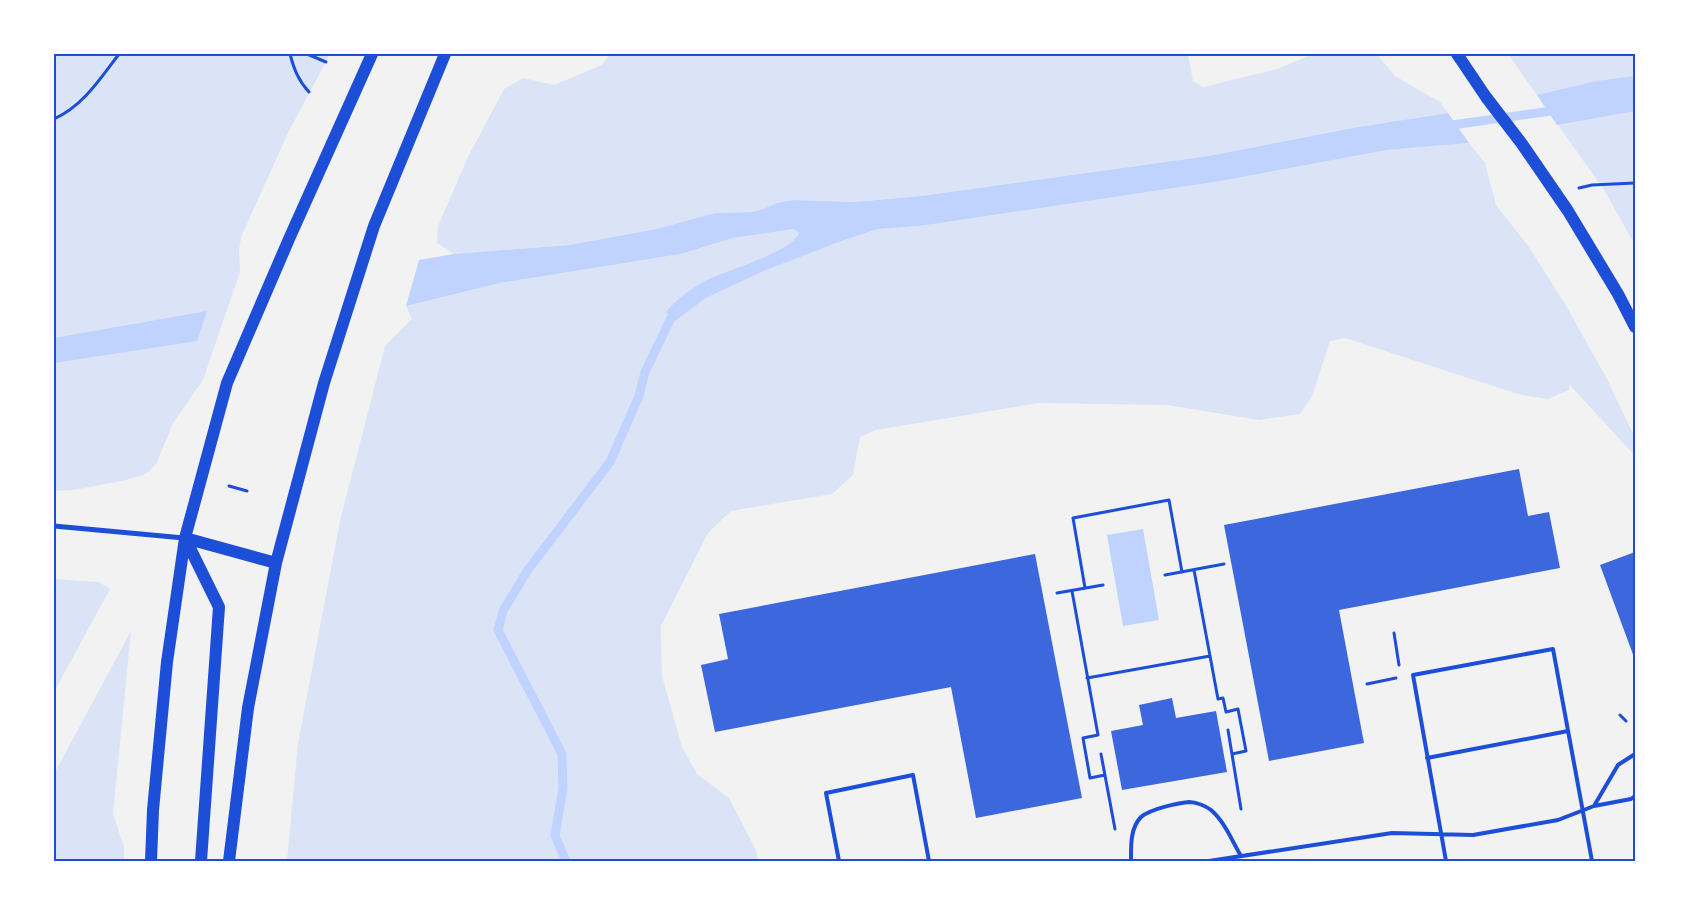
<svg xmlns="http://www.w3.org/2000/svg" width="1689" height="915" viewBox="0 0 1689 915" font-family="Quicksand,sans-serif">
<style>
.green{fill:#dbe4f7}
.water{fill:#bfd3fe}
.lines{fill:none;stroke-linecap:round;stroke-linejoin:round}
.stream{stroke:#bfd3fe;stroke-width:9}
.building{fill:#3d67dc}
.path{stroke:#1d4ed8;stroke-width:3}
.service{stroke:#1d4ed8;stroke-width:4}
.minor{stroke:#1d4ed8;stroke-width:5}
.primary{stroke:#1d4ed8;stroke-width:12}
.neatline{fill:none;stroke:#1d4ed8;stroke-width:2}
</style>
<rect width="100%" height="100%" fill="#f2f2f2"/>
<path class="green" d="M 54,54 L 330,54 L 288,133 L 241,237 L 239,251 L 240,272 L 203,380 L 173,423 L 157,462 L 150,471 L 143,475 L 122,481 L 73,490 L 54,491 Z
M 610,54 L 1188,54 L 1193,81 L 1203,87 L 1277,69 L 1314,54 L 1377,54 L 1395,76 L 1440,102 L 1448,113 L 1358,127 L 1208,156 L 921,196 L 855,202 L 793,200 L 777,203 L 763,209 L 752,212 L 715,213 L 656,229 L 569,245 L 454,254 L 437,243 L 438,226 L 468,157 L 504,89 L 523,78 L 554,85 L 602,65 Z
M 1508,54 L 1635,54 L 1635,245 L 1604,190 Z
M 1469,143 L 1485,163 L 1496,205 L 1529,247 L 1565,304 L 1606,377 L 1635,438 L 1635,456 L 1570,385 L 1569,390 L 1548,399 L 1521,395 L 1345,338 L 1330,341 L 1312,396 L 1300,414 L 1259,420 L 1167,405 L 1039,403 L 876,430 L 860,437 L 853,475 L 832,494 L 731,511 L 708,533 L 661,626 L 662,676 L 682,747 L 697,774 L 729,798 L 756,850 L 758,861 L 287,861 L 298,743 L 340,521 L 385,346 L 412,319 L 406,306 L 500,283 L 681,254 L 733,238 L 794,229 L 799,233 L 797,238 L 786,246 L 666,312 L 675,321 L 706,298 L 764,271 L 839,242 L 878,229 L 920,226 L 1221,181 L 1387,150 Z
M 54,579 L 99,582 L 110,589 L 54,692 Z
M 131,631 L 113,814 L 124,847 L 124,861 L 54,861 L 54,774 Z"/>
<path class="water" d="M 1635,76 L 1635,111 L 1557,125 L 1537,95 L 1597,81 Z
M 1448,113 L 1469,143 L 1387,150 L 1221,181 L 920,226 L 878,229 L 839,242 L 764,271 L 706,298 L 675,321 L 666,312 C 677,299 689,290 705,281 C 724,271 792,252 799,233 L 794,229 L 733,238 L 681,254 L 500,283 L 406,306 L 419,260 L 454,254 L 569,245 L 656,229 L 715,213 L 752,212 L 763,209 L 777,203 L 793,200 L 855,202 L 921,196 L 1208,156 L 1358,127 Z
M 207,311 L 197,341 L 54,363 L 54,338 Z
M 1143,529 L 1159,620 L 1123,626 L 1107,535 Z"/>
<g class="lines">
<path class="stream" d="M 1445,126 L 1558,110
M 566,861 L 555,836 L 563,788 L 562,754 L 498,630 L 503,611 L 527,571 L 610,462 L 639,396 L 645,372 L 671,318 L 678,311"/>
</g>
<path class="building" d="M 1519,469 L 1528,516 L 1549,512 L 1560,568 L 1339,610 L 1364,743 L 1269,761 L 1224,525 Z
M 1635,552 L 1635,660 L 1600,565 Z
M 1035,554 L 1082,798 L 976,818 L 951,687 L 715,732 L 701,665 L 728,659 L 719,614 Z
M 1172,698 L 1176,718 L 1216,711 L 1227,772 L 1122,790 L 1111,731 L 1143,725 L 1139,705 Z"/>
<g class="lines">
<path class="path" d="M 290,54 C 294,69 298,80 309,92
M 307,54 L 326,62
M 54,119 C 83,106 100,79 119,54
M 1579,188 L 1592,185 L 1635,183
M 229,486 L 247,491
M 1194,570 L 1218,699 L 1223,698 L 1226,712 L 1238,709 L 1246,751 L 1232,754
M 1165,575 L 1224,564
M 1085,588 L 1073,518 L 1169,500 L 1182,572
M 1072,591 L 1098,735 L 1083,738 L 1090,778 L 1105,775
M 1057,593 L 1103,585
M 1394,633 L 1399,665
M 1087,678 L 1210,656
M 1367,684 L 1396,678
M 1620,715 L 1626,721
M 1228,730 L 1241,809
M 1101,754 L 1115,829"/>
<path class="service" d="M 1635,754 L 1618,765 L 1594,806 L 1631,799 L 1635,796
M 1427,758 L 1568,731
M 839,861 L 826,793 L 913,775 L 929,861
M 1131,861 C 1131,847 1130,828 1141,817 C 1150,809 1178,803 1189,802 C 1196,802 1206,806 1211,810 C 1225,822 1232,841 1241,856
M 1209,861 L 1392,833 L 1473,835 L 1558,820 L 1594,806
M 1446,861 L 1413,675 L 1553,649 L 1592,861"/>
<path class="minor" d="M 54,526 L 184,538"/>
<path class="primary" d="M 1457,54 L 1486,97 L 1522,144 L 1568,211 L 1618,294 L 1635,327
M 185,538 L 219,607 L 201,861
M 185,538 L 276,563
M 151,861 L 153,810 L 167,662 L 185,538 L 227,383 L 289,239 L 372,54
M 229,861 L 248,708 L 276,563 L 324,383 L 374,226 L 445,54"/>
</g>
<rect width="1689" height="915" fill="none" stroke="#ffffff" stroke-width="110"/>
<rect x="55" y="55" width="1579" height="805" class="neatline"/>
</svg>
